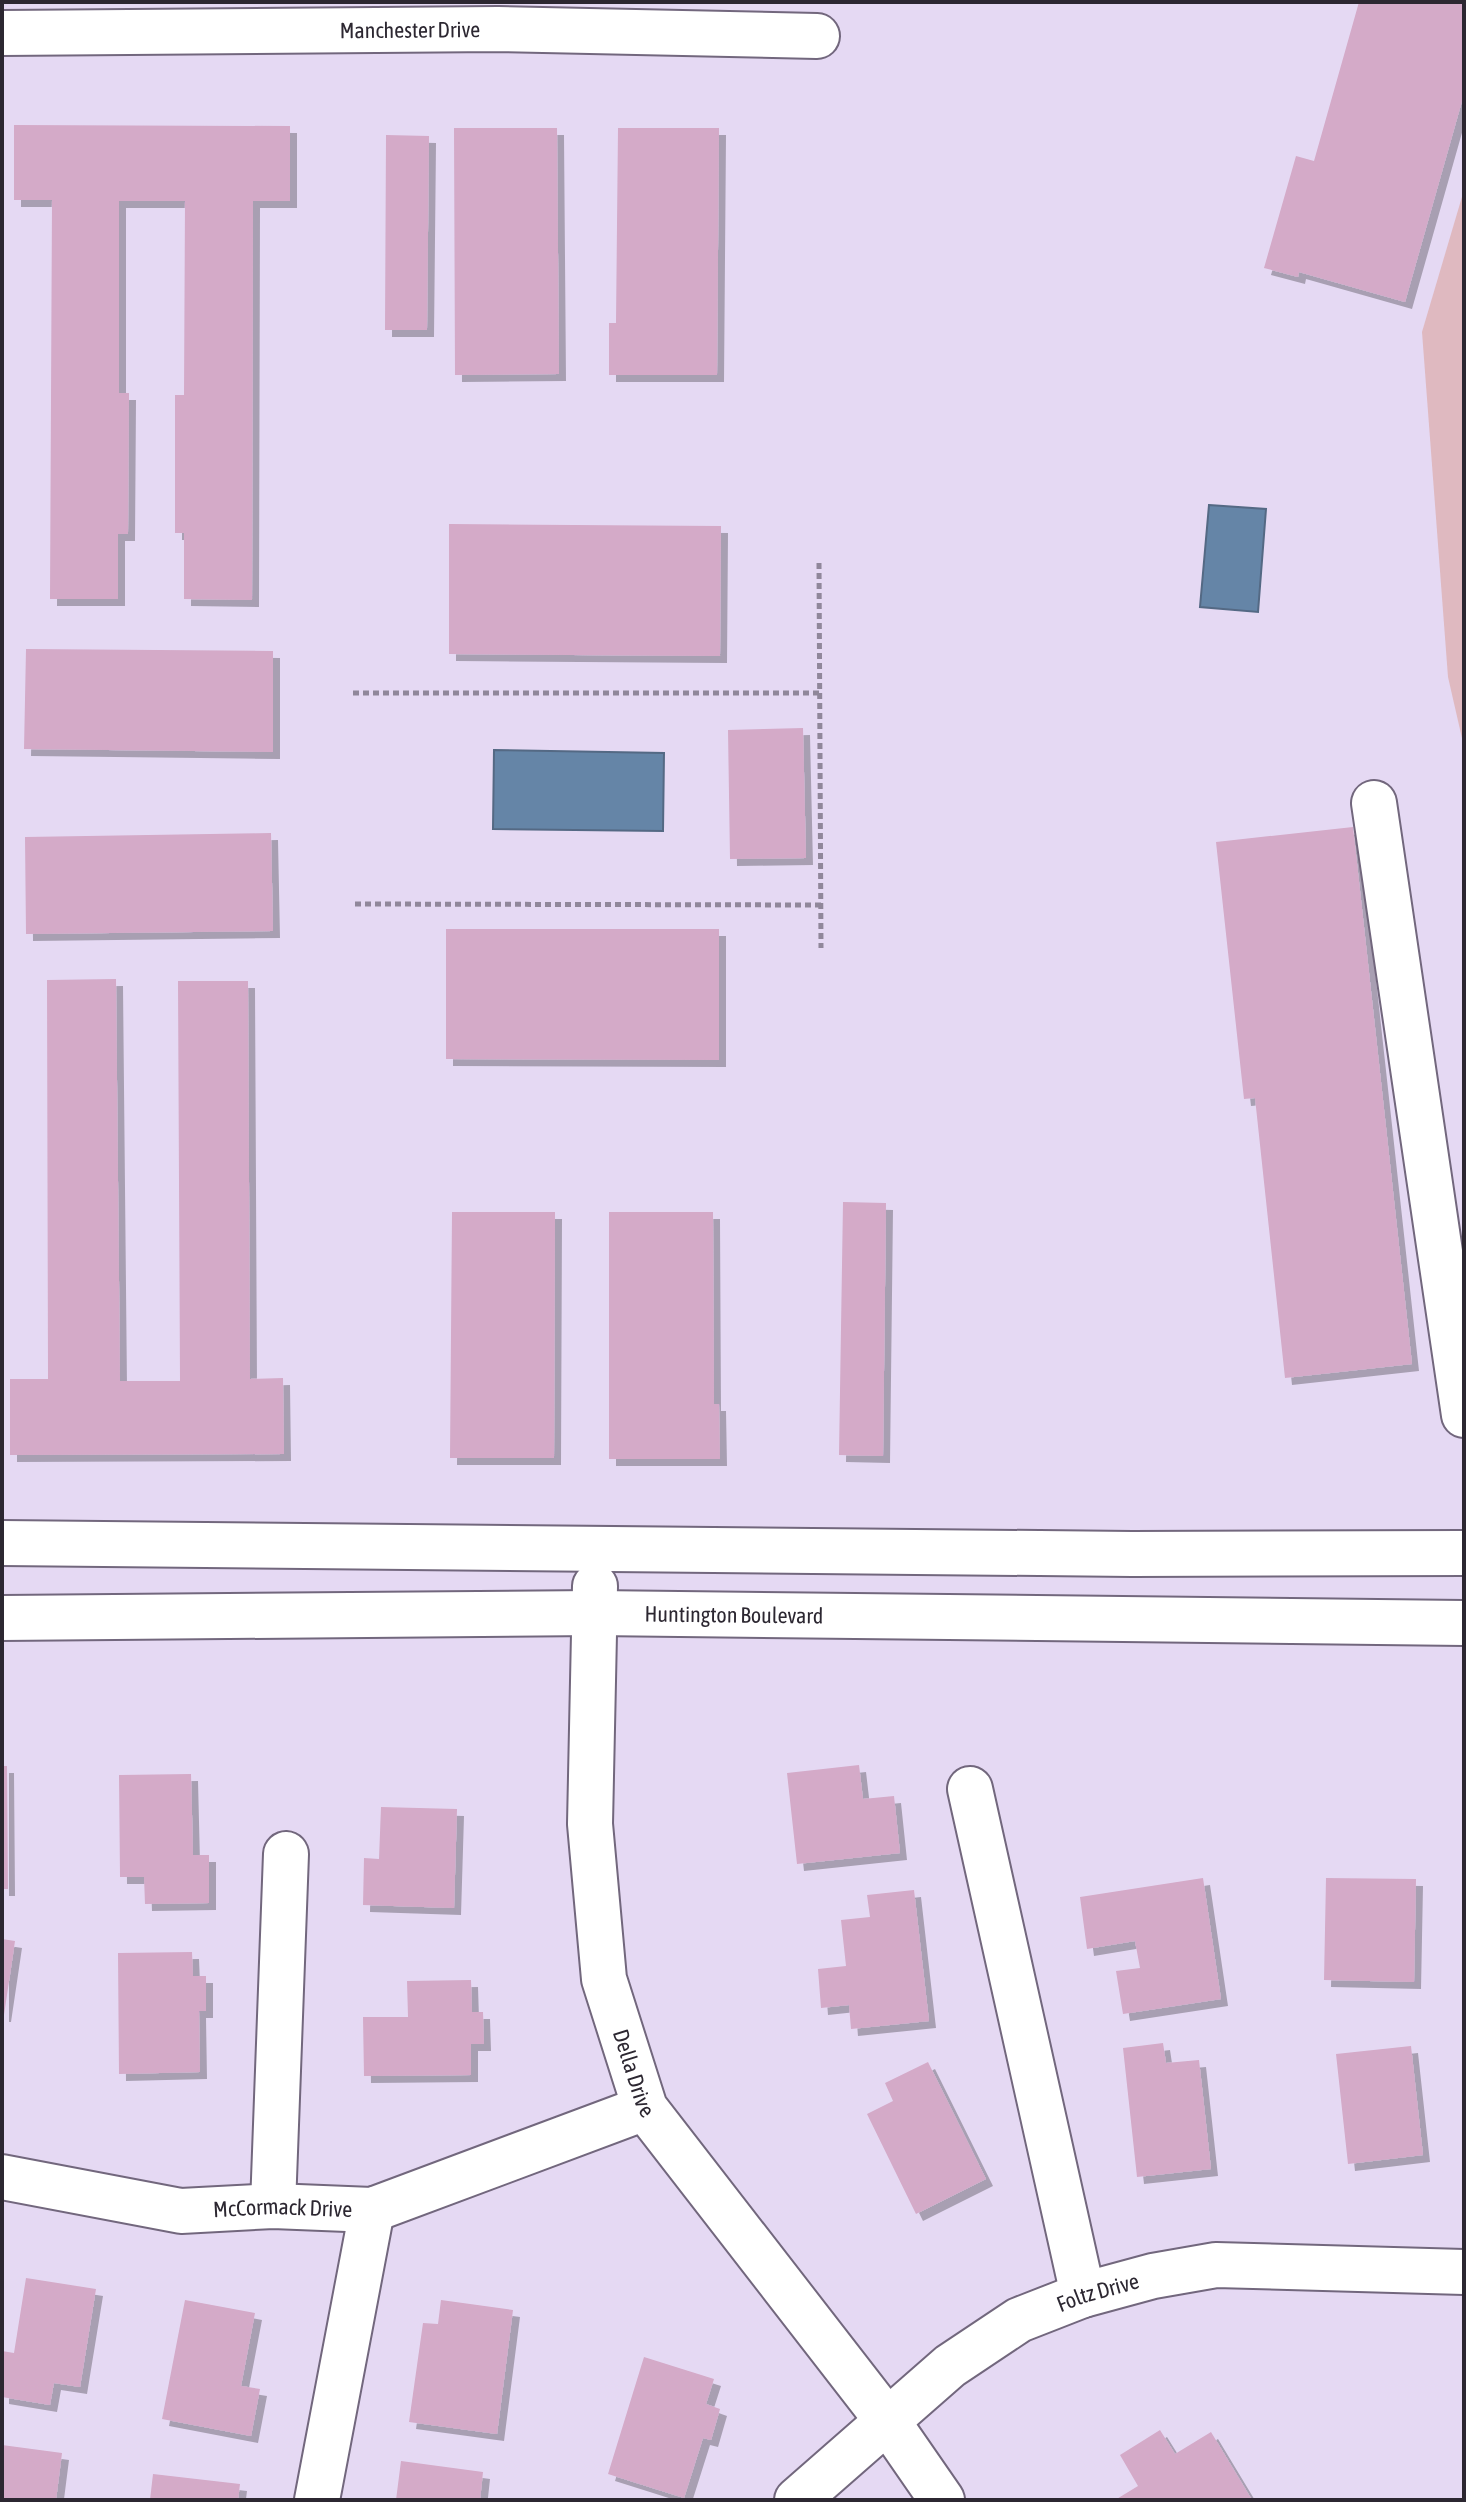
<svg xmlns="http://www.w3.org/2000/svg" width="1466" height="2502" viewBox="0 0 1466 2502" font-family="'Asap Condensed',sans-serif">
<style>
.green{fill:#dfb9c0}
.water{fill:#6585a7;stroke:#546984;stroke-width:2}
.building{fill:#d4aac8;filter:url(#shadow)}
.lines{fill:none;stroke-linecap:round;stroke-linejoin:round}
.minor-casing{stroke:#72677d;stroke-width:48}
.path{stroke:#90879a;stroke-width:5;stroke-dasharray:6 4;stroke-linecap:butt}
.minor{stroke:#fff;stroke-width:44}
.labels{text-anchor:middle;stroke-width:7;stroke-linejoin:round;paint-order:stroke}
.street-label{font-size:22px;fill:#2c2731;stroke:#f1e7fc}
</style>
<defs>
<filter id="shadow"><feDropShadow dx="7" dy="7" stdDeviation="0" flood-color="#0004"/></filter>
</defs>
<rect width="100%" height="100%" fill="#e5d9f3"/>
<path class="green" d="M 1464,190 L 1464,747 L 1448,677 L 1422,332 Z"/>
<path class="water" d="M 1209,505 L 1266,509 L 1258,612 L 1200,607 Z
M 494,750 L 664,753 L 663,831 L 493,829 Z"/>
<path class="building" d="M 1359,2 L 1464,2 L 1464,94 L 1405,302 L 1299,272 L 1298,277 L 1264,268 L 1296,156 L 1314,161 Z
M 14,125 L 290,126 L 290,201 L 253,201 L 252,600 L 184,599 L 184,533 L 175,533 L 175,395 L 184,395 L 185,201 L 119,201 L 119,393 L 129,393 L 128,534 L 118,534 L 118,599 L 50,599 L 52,200 L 14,200 Z
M 454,128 L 557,128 L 559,374 L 455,375 Z
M 618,128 L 719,128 L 717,375 L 609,375 L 609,323 L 616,323 Z
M 386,135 L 429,136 L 427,330 L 385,330 Z
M 449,524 L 721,526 L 720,656 L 449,654 Z
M 26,649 L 273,651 L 273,752 L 24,749 Z
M 803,728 L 806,858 L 730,859 L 728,730 Z
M 1353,827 L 1412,1364 L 1285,1378 L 1255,1098 L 1244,1099 L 1216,842 Z
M 271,833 L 273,931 L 26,934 L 25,837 Z
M 446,929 L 719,929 L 719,1060 L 446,1059 Z
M 116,979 L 120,1381 L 180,1381 L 178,981 L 248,981 L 250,1379 L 283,1378 L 284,1454 L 10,1455 L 10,1379 L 48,1379 L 47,980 Z
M 843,1202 L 886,1203 L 883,1456 L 839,1455 Z
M 452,1212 L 555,1212 L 554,1458 L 450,1458 Z
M 609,1212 L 713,1212 L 714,1404 L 719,1404 L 720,1459 L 609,1459 Z
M 859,1765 L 863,1799 L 894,1796 L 900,1853 L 797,1864 L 787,1773 Z
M 2,1766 L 7,1766 L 8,1889 L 2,1889 Z
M 191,1774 L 193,1855 L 209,1855 L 209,1903 L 145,1904 L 144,1877 L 120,1877 L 119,1775 Z
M 381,1807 L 457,1809 L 454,1908 L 363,1905 L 364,1858 L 379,1859 Z
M 1203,1878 L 1221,1999 L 1123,2014 L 1116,1971 L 1140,1968 L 1135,1941 L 1087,1949 L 1080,1897 Z
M 1326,1878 L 1416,1879 L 1414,1982 L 1324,1980 Z
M 914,1890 L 929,2021 L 851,2029 L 849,2005 L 821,2008 L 818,1969 L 846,1966 L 841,1920 L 870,1917 L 867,1895 Z
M 2,1939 L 15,1941 L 4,2015 L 2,2015 Z
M 192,1952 L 193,1976 L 206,1976 L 206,2011 L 199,2011 L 200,2072 L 119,2074 L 118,1953 Z
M 471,1980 L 472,2012 L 483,2012 L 484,2044 L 471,2044 L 471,2075 L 364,2076 L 363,2017 L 408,2017 L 407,1981 Z
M 1163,2043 L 1166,2063 L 1199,2060 L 1211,2169 L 1137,2177 L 1123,2048 Z
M 1411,2046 L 1423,2155 L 1348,2164 L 1336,2054 Z
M 928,2062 L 986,2179 L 916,2214 L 867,2114 L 893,2101 L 885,2083 Z
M 26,2278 L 96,2289 L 80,2387 L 54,2383 L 50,2405 L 2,2397 L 2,2351 L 14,2353 Z
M 185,2300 L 255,2313 L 241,2386 L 260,2389 L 251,2436 L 162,2419 Z
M 441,2300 L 513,2310 L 497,2434 L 409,2422 L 423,2323 L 438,2324 Z
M 644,2357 L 714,2379 L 706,2404 L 720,2409 L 711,2440 L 703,2438 L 684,2498 L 608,2474 Z
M 1160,2430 L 1175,2454 L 1211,2432 L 1252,2500 L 1115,2500 L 1138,2486 L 1120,2455 Z
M 2,2445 L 62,2453 L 56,2500 L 2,2500 Z
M 401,2461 L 483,2472 L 480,2500 L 396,2500 Z
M 153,2474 L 240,2484 L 238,2500 L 150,2500 Z"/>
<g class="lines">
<g class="minor-casing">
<g id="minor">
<path id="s1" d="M 2,33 L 498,29 L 817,36"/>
<path d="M 1374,803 L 1464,1415"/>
<path d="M 2,1543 L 1132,1554 L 1464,1553"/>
<path id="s2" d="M 595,1586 L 590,1824 L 604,1979 L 645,2108 L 886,2419 L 942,2500"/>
<path id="s3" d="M 2,1618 L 595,1613 L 1464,1623"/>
<path d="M 970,1789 L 1083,2295"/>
<path id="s4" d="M 2,2177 L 181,2211 L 273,2206 L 372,2210 L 645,2108"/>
<path d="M 273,2206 L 286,1854"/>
<path d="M 317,2500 L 372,2210"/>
<path id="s5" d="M 797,2500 L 950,2366 L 1019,2320 L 1083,2295 L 1153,2276 L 1216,2265 L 1464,2272"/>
</g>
</g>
<path class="path" d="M 819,563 L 821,948
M 353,693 L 820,693
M 355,904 L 821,905"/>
<use href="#minor" class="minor"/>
</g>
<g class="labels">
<g class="street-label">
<text dy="8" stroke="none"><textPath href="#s1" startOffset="408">Manchester Drive</textPath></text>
<text dy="8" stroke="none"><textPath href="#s3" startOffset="732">Huntington Boulevard</textPath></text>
<text dy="8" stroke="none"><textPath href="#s2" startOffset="492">Della Drive</textPath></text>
<text dy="8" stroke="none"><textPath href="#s4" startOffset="284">McCormack Drive</textPath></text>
<text dy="8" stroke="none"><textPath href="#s5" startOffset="370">Foltz Drive</textPath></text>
</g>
</g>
<rect width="1466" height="2502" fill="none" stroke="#2c2731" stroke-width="8"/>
</svg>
